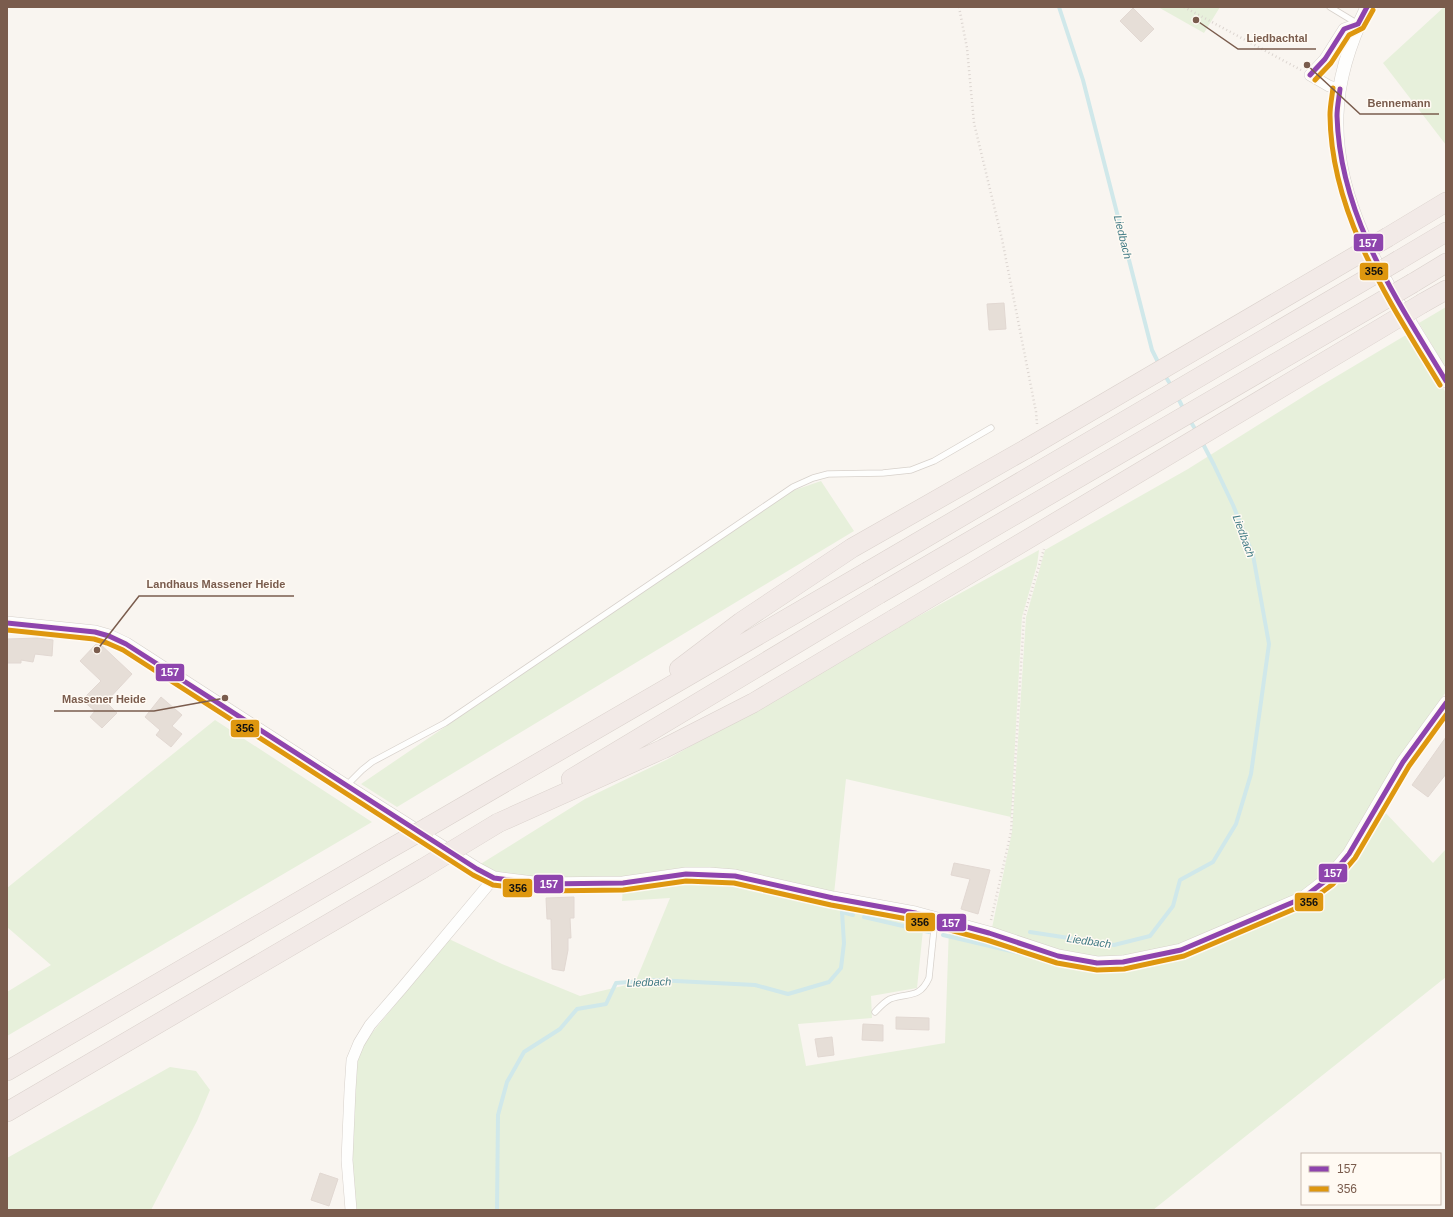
<svg xmlns="http://www.w3.org/2000/svg" width="1453" height="1217" viewBox="0 0 1453 1217" font-family="Arial,sans-serif">
<style>
.green{fill:#e7f0db}
.lines{fill:none;stroke-linecap:round;stroke-linejoin:round}
.stream{stroke:#d0e8ea;stroke-width:4}
.building{fill:#e6ded7;stroke:#e2d8d2}
.service-casing{stroke:#d7d1cb;stroke-width:7}
.minor-casing{stroke:#d7d1cb;stroke-width:12}
.tertiary-casing{stroke:#d7d1cb;stroke-width:14}
.motorway-casing{stroke:#dad1cc;stroke-width:20}
.path{stroke:#dcd5d0;stroke-width:2.5;stroke-dasharray:1 3;stroke-linecap:butt}
.service{stroke:#fefefd;stroke-width:5.5}
.minor{stroke:#fefefd;stroke-width:11}
.tertiary{stroke:#fefefd;stroke-width:13}
.motorway{stroke:#f2eae7;stroke-width:19}
.motorway-bridge-casing{stroke:#dad1cc;stroke-width:20;stroke-linecap:butt}
.motorway-bridge{stroke:#f2eae7;stroke-width:19}
.bus-1-casing{stroke:#fffaf3;stroke-width:8}
.bus-2-casing{stroke:#fffaf3;stroke-width:8}
.bus-1{stroke:#8e44ad;stroke-width:5}
.bus-2{stroke:#de970f;stroke-width:5}
.labels{text-anchor:middle;stroke-width:3;stroke-linejoin:round;paint-order:stroke}
.water-label{font-size:11px;font-style:italic;fill:#437c86;stroke:#fffaf3}
.leader{fill:none;stroke:#7a5c4d;stroke-width:1.5}
.callout-dot{fill:#7a5c4d;stroke:#fffaf3;stroke-width:1.5}
.callout-label{font-size:11px;text-anchor:middle;font-weight:bold;fill:#7a5c4d;stroke:#fffaf3;stroke-width:3;stroke-linejoin:round;paint-order:stroke}
.line-badge{stroke:#fffaf3;stroke-width:1.5}
.badge-label{font-size:11px;text-anchor:middle;font-weight:bold;fill:#fff}
.pale-badge-label{font-size:11px;text-anchor:middle;font-weight:bold;fill:#111}
</style>
<rect width="100%" height="100%" fill="#f9f5f0"/>
<path class="green" d="M 1158,7 L 1220,7 L 1204,33 Z
M 1444,7 L 1446,7 L 1446,145 L 1383,63 Z
M 1446,307 L 1446,366 L 1445,367 L 1419,323 Z
M 1411,332 L 1446,393 L 1446,692 L 1399,758 L 1345,851 L 1325,875 L 1300,893 L 1179,945 L 1123,957 L 1098,958 L 1060,951 L 992,928 L 1012,832 L 1026,617 L 1045,550 L 1188,469 L 1317,388 Z
M 821,481 L 854,531 L 397,807 L 361,784 L 792,491 Z
M 1039,550 L 1037,565 L 1022,617 L 1011,817 L 846,779 L 834,894 L 736,873 L 623,878 L 543,879 L 496,873 L 479,865 L 585,799 L 668,759 L 908,622 Z
M 215,720 L 372,822 L 7,1036 L 7,992 L 51,965 L 7,927 L 7,888 Z
M 1382,809 L 1433,863 L 1446,849 L 1446,977 L 1153,1210 L 354,1210 L 350,1161 L 354,1061 L 363,1044 L 449,939 L 502,964 L 580,996 L 635,983 L 670,898 L 622,901 L 623,887 L 686,879 L 732,880 L 924,920 L 917,988 L 871,996 L 872,1018 L 798,1024 L 806,1066 L 945,1043 L 949,927 L 1123,967 L 1305,903 Z
M 170,1067 L 196,1071 L 210,1090 L 197,1121 L 151,1210 L 7,1210 L 7,1158 Z"/>
<g class="lines">
<path class="stream" d="M 1059,7 L 1083,80 L 1152,350 L 1160,366
M 1164,374 L 1172,387
M 1177,396 L 1184,410
M 1189,419 L 1197,432
M 864,917 L 929,932
M 1030,932 L 1114,945 L 1150,936 L 1173,906 L 1180,880 L 1213,862 L 1236,824 L 1251,774 L 1269,644 L 1253,555 L 1233,505 L 1214,465 L 1202,442
M 943,935 L 1023,954
M 497,1210 L 498,1115 L 507,1082 L 524,1052 L 560,1029 L 577,1009 L 606,1004 L 616,983 L 656,980 L 755,985 L 788,994 L 829,982 L 841,968 L 844,943 L 842,912 L 853,915"/>
</g>
<path class="building" d="M 1133,8 L 1154,29 L 1141,42 L 1120,21 Z
M 1004,303 L 1006,329 L 989,330 L 987,304 Z
M 38,638 L 53,640 L 52,656 L 35,654 L 33,662 L 21,660 L 21,663 L 7,663 L 7,639 Z
M 98,642 L 132,674 L 106,702 L 117,713 L 102,728 L 90,717 L 95,711 L 82,700 L 101,681 L 80,661 Z
M 161,697 L 182,715 L 172,726 L 182,734 L 171,747 L 156,735 L 160,730 L 145,717 Z
M 1446,737 L 1446,774 L 1428,797 L 1412,785 Z
M 954,863 L 990,870 L 978,914 L 961,909 L 970,879 L 951,875 Z
M 574,897 L 574,918 L 570,918 L 571,938 L 568,938 L 568,950 L 564,971 L 552,969 L 551,919 L 547,919 L 546,898 Z
M 896,1017 L 929,1018 L 929,1030 L 896,1029 Z
M 863,1024 L 883,1025 L 883,1041 L 862,1040 Z
M 832,1037 L 834,1055 L 818,1057 L 815,1039 Z
M 320,1173 L 338,1179 L 329,1206 L 311,1200 Z"/>
<g class="lines">
<g class="service-casing">
<path id="service" d="M 1330,7 L 1358,24
M 346,786 L 362,770 L 372,762 L 445,723 L 793,487 L 813,478 L 828,474 L 883,473 L 911,470 L 934,461 L 991,428
M 875,1012 C 879,1008 884,1002 890,999 C 907,992 919,1000 929,978 L 935,919"/>
</g>
<g class="minor-casing">
<path id="minor" d="M 1340,89 L 1329,86 L 1310,75 L 1325,59 L 1344,29 L 1358,24
M 351,1210 L 347,1160 L 350,1090 L 352,1060 L 359,1043 L 370,1025 L 402,988 L 494,878"/>
</g>
<g class="tertiary-casing">
<path id="tertiary" d="M 1367,7 C 1351,40 1338,77 1337,115 C 1333,213 1398,301 1446,381
M 7,623 L 95,632 L 109,636 L 126,644 L 346,786 L 477,869 L 494,878 L 542,884 L 623,883 L 686,874 L 709,874 L 735,876 L 833,898 L 915,913 L 989,933 L 1058,956 L 1097,963 L 1123,962 L 1181,950 L 1303,898 L 1329,878 L 1349,854 L 1403,762 L 1446,703"/>
</g>
<g class="motorway-casing">
<path id="motorway" d="M 1388,237 L 1446,202
M 1399,260 L 1446,232
M 1413,283 L 1446,263
M 1423,303 L 1446,290
M 679,669 L 741,622 L 852,548 L 1026,449
M 571,779 L 879,594
M 498,823 L 663,749 L 753,703 L 894,619
M 428,827 L 867,572
M 7,1071 L 384,852
M 7,1112 L 422,869"/>
</g>
<path class="path" d="M 959,7 L 967,48 L 974,123 L 1002,239 L 1036,412 L 1037,424
M 1184,7 L 1301,70
M 991,920 L 1011,832 L 1024,616 L 1044,549"/>
<use href="#service" class="service"/>
<use href="#minor" class="minor"/>
<use href="#tertiary" class="tertiary"/>
<use href="#motorway" class="motorway"/>
<g class="motorway-bridge-casing">
<path id="motorway-bridge" d="M 1026,449 L 1388,237
M 867,572 L 1399,260
M 879,594 L 1413,283
M 894,619 L 1423,303
M 384,852 L 428,827
M 422,869 L 498,823"/>
</g>
<use href="#motorway-bridge" class="motorway-bridge"/>
<g class="bus-1-casing">
<path id="bus-1" d="M 1310,75 L 1325,59 L 1344,29 L 1358,24 L 1367,7
M 1340,89 C 1339,98 1337,107 1337,116 C 1340,217 1396,298 1446,381
M 7,623 L 95,632 L 109,636 L 126,644 L 477,869 L 494,878 L 542,884 L 623,883 L 686,874 L 735,876 L 833,898 L 915,913 L 989,933 L 1058,956 L 1097,963 L 1123,962 L 1181,950 L 1303,898 L 1329,878 L 1349,854 L 1403,762 L 1446,703"/>
</g>
<g class="bus-2-casing">
<path id="bus-2" d="M 1315,80 L 1331,63 L 1349,35 L 1363,28 L 1373,10
M 1333,88 C 1332,97 1330,106 1330,115 C 1331,216 1390,302 1440,385
M 7,630 L 94,639 L 107,643 L 123,650 L 473,875 L 493,885 L 542,891 L 623,890 L 686,881 L 734,883 L 831,905 L 913,920 L 987,940 L 1057,963 L 1097,970 L 1124,969 L 1184,956 L 1306,904 L 1333,884 L 1355,858 L 1409,766 L 1446,715"/>
</g>
<use href="#bus-1" class="bus-1"/>
<use href="#bus-2" class="bus-2"/>
</g>
<g class="labels">
<g class="water-label">
<text transform="translate(1123 237) rotate(76)" y="4">Liedbach</text>
<text transform="translate(1244 536) rotate(70)" y="4">Liedbach</text>
<text transform="translate(1089 941) rotate(8)" y="4">Liedbach</text>
<text transform="translate(649 982) rotate(-2)" y="4">Liedbach</text>
</g>
</g>
<path class="leader" d="M1196 20L1238 49H1316M1307 65L1360 114H1439M97 650L139 596H294M225 698L154 711H54"/>
<g class="callout-dot">
<circle cx="1196" cy="20" r="4"/>
<circle cx="1307" cy="65" r="4"/>
<circle cx="97" cy="650" r="4"/>
<circle cx="225" cy="698" r="4"/>
</g>
<g class="callout-label">
<text x="1277" y="42">Liedbachtal</text>
<text x="1399" y="107">Bennemann</text>
<text x="216" y="588">Landhaus Massener Heide</text>
<text x="104" y="703">Massener Heide</text>
</g>
<g class="line-badge">
<rect x="1353" y="233" width="31" height="19" rx="4" fill="#8e44ad"/>
<rect x="1359" y="262" width="30" height="19" rx="4" fill="#de970f"/>
<rect x="155" y="663" width="30" height="19" rx="4" fill="#8e44ad"/>
<rect x="230" y="719" width="30" height="19" rx="4" fill="#de970f"/>
<rect x="1318" y="863" width="30" height="20" rx="4" fill="#8e44ad"/>
<rect x="533" y="874" width="31" height="20" rx="4" fill="#8e44ad"/>
<rect x="502" y="878" width="31" height="20" rx="4" fill="#de970f"/>
<rect x="1294" y="892" width="30" height="20" rx="4" fill="#de970f"/>
<rect x="905" y="912" width="31" height="20" rx="4" fill="#de970f"/>
<rect x="936" y="913" width="31" height="19" rx="4" fill="#8e44ad"/>
</g>
<g class="badge-label">
<text x="1368" y="247">157</text>
<text x="170" y="676">157</text>
<text x="1333" y="877">157</text>
<text x="549" y="888">157</text>
<text x="951" y="927">157</text>
</g>
<g class="pale-badge-label">
<text x="1374" y="275">356</text>
<text x="245" y="732">356</text>
<text x="518" y="892">356</text>
<text x="1309" y="906">356</text>
<text x="920" y="926">356</text>
</g>
<rect width="1453" height="1217" fill="none" stroke="#7a5c4d" stroke-width="16"/>
<rect x="1301" y="1153" width="140" height="52" fill="#fffaf3" stroke="#cabbb1"/>
<rect x="1309" y="1166" width="20" height="6" fill="#8e44ad" stroke="#cabbb1"/>
<text x="1337" y="1173" font-size="12" fill="#7a5c4d">157</text>
<rect x="1309" y="1186" width="20" height="6" fill="#de970f" stroke="#cabbb1"/>
<text x="1337" y="1193" font-size="12" fill="#7a5c4d">356</text>
</svg>
